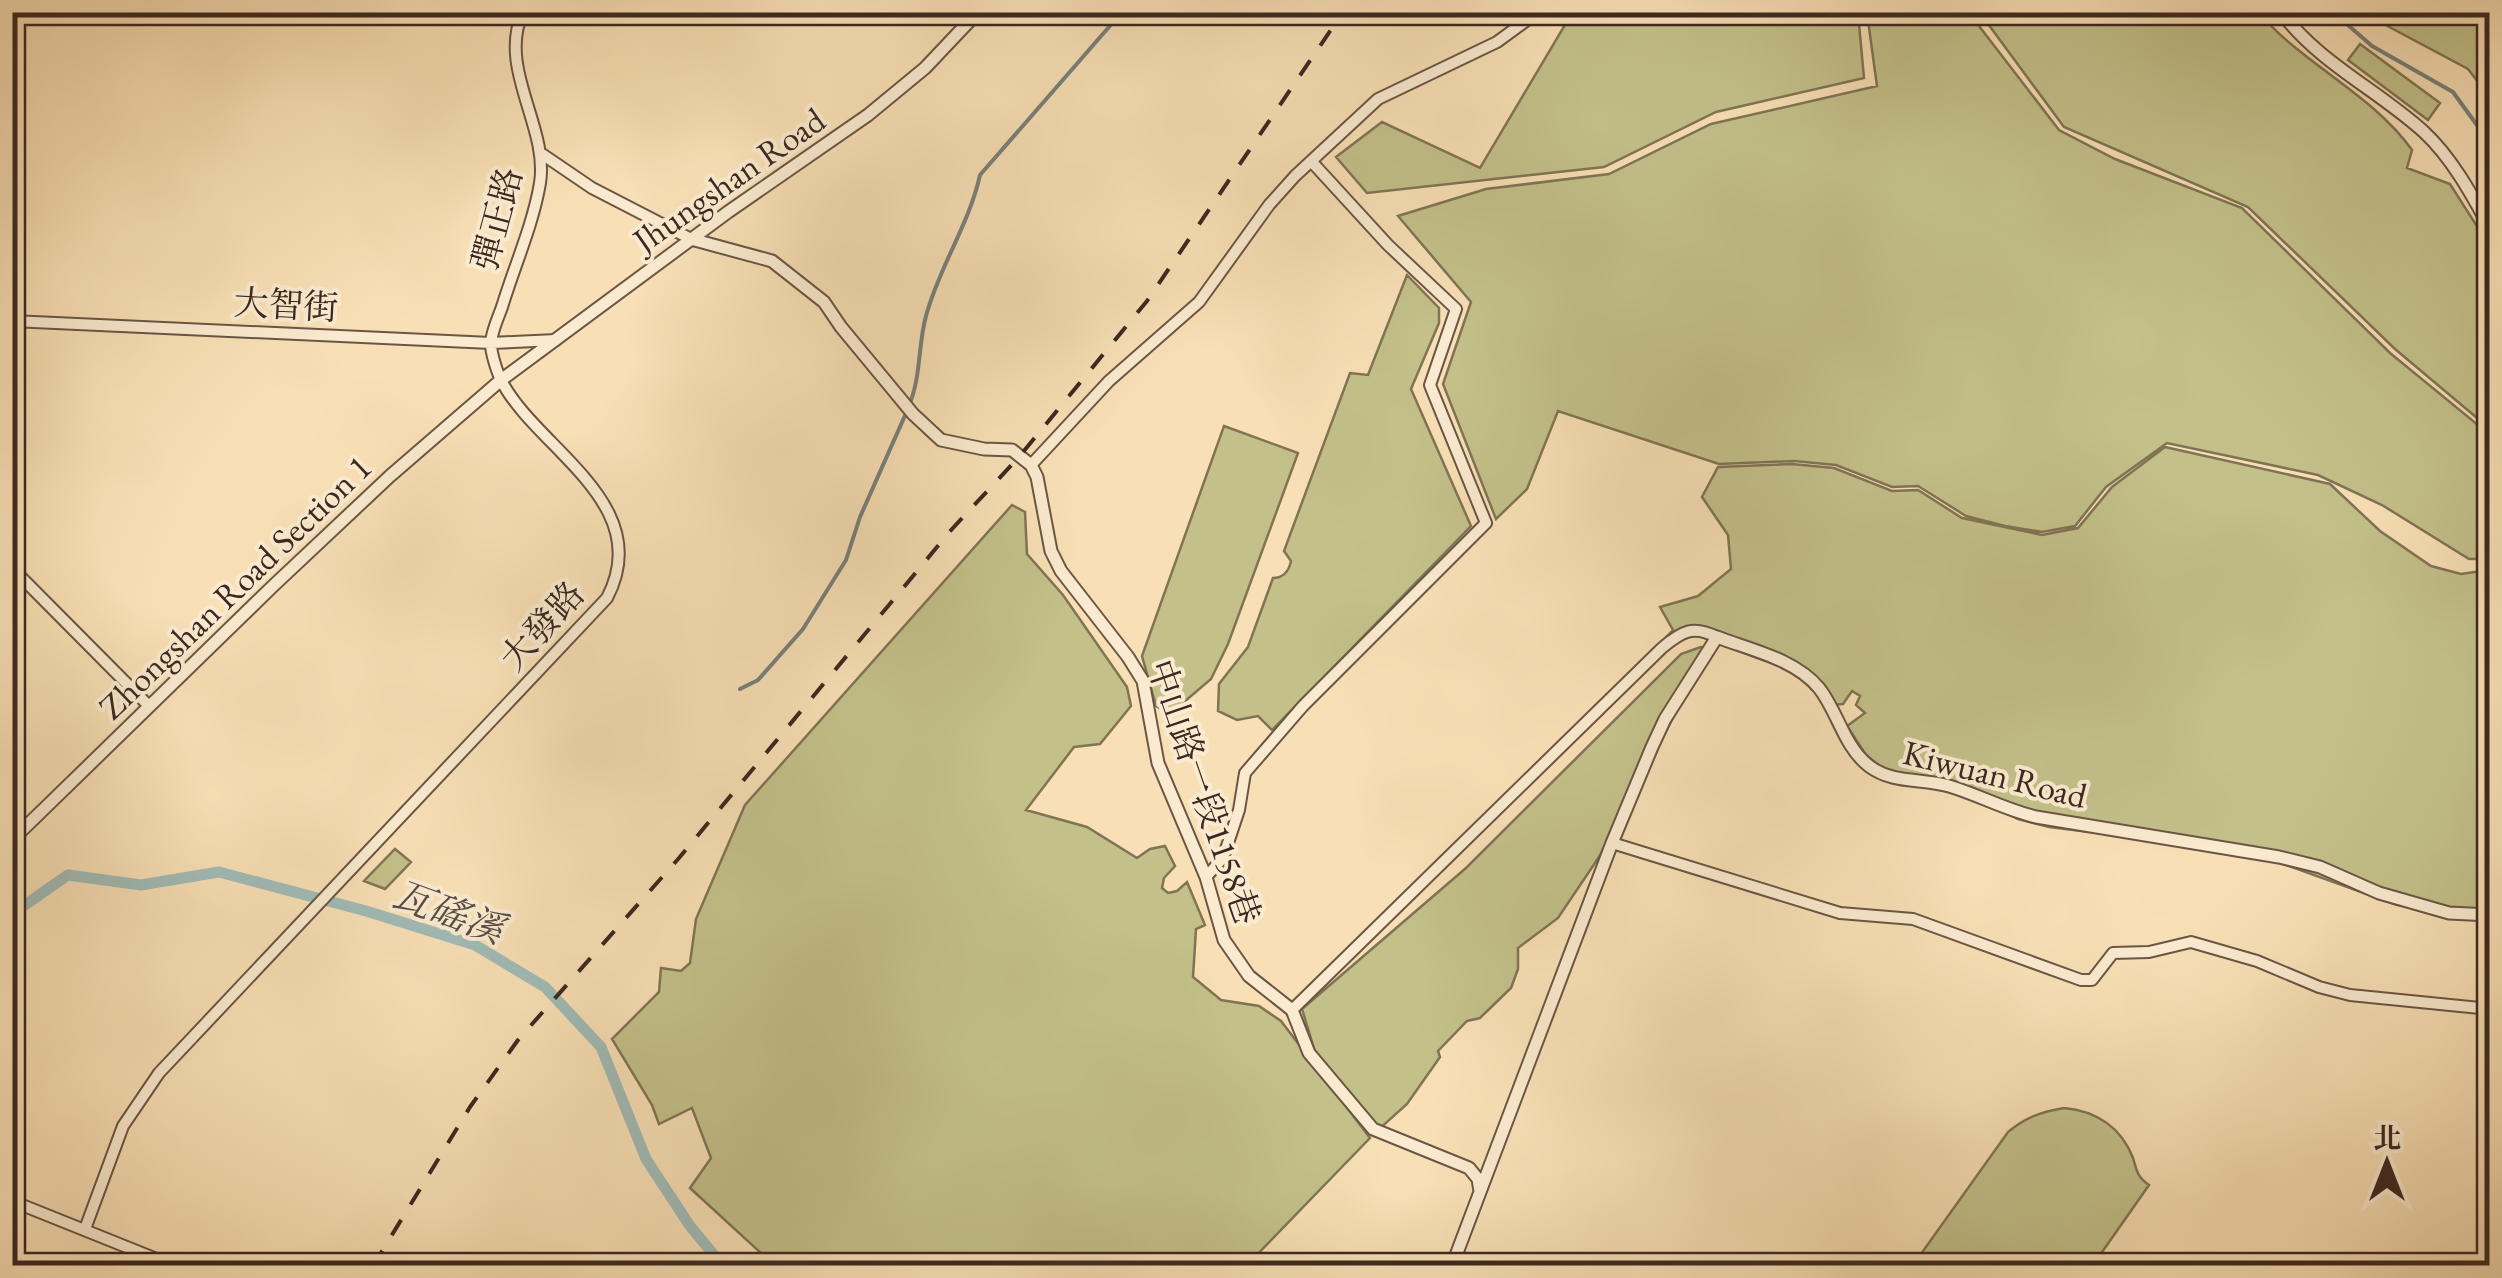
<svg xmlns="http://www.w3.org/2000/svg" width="2502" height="1278" viewBox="0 0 2502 1278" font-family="'EB Garamond','Noto Serif TC',serif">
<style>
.green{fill:#c3c08a;stroke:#807455;stroke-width:2.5}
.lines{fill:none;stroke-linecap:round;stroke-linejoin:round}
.stream{stroke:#78807a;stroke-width:4}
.canal{stroke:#a0bbb6;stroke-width:11}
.minor-casing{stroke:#6b5645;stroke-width:14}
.tertiary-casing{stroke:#6b5645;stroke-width:15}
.minor{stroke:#faeacf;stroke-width:10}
.tertiary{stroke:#faeacf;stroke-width:11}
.rail{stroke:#3c2820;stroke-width:4;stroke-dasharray:18 18;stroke-linecap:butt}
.labels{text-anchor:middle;stroke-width:8;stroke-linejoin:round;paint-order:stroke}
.street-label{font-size:35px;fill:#3c2820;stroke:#faeacf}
.water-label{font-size:38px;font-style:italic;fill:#554d46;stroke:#faeacf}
</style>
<rect width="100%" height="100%" fill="#f8dfb5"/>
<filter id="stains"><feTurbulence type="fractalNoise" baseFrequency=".002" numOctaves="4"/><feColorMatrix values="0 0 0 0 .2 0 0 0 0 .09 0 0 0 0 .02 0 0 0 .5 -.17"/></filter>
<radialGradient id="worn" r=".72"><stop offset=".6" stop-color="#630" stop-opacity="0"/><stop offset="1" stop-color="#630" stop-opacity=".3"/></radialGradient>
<path class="green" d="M 1572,13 L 1858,13 L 1864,78 L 1716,112 L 1604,167 L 1367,193 L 1336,157 L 1382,122 L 1480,168 Z
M 1867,13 L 1969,13 L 2059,130 L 2115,159 L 2242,208 L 2390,353 L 2489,434 L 2489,559 L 2469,559 L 2382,505 L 2318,475 L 2167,443 L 2106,487 L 2075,526 L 2042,532 L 2005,526 L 1966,516 L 1918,486 L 1892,487 L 1836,465 L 1794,461 L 1719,464 L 1558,411 L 1527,489 L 1496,519 L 1443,384 L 1471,302 L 1398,216 L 1486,189 L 1609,174 L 1711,124 L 1877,86 Z
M 1980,13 L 2259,13 C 2304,65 2372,94 2412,150 L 2407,168 L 2450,184 L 2489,245 L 2489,428 L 2395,349 L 2248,207 L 2064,127 Z
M 2363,13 L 2489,13 L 2489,96 L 2468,69 Z
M 2360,44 L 2440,103 L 2428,120 L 2348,60 Z
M 1407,275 L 1439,308 L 1439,323 L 1411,389 L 1471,526 L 1272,730 L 1258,716 L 1237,720 L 1218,711 L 1219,684 L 1248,647 L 1273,578 C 1283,578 1289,571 1291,561 L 1284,551 L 1350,373 L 1368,375 Z
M 1224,426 L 1298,453 L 1228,644 L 1211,679 L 1170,714 L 1156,706 L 1142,656 Z
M 2165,447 L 2330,484 L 2380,531 L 2431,566 L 2461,574 L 2489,570 L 2489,910 L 2397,905 L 2272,860 L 2164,841 L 2049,827 L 2018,819 L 1952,787 L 1896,779 L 1866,755 L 1847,726 L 1865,713 L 1856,705 L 1860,696 L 1852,691 L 1843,704 L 1831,705 L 1811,678 L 1696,635 C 1667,637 1621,687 1598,707 L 1673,630 L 1660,607 L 1698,596 L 1731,569 L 1728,535 L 1702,497 L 1718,467 L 1792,464 L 1834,468 L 1892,491 L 1918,490 L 1962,518 L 2042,535 L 2078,528 L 2112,487 Z
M 1012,505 L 1025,512 L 1027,554 L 1063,595 L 1127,687 L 1131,706 L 1100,744 L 1074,747 L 1026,810 L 1087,827 L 1137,858 L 1150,849 L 1165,846 L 1175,866 L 1164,878 L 1162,888 L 1168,893 L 1177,891 L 1187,882 L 1205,925 L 1196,929 L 1193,977 L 1221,1000 L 1259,1006 L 1281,1021 L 1370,1138 L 1247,1265 L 774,1265 L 690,1188 L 711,1158 L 692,1108 L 659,1124 L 652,1105 L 612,1039 L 659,992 L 661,968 L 681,971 L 690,963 L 696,919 L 745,805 Z
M 1701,647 L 1708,652 L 1599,857 L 1558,918 L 1518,948 L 1518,969 L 1511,988 L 1480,1018 L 1467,1021 L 1438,1051 L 1440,1057 L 1407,1104 L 1377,1131 L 1316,1055 L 1302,1009 L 1466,868 L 1681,654 Z
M 395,849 L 411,862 L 385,889 L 364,881 Z
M 2064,1108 C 2096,1111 2121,1127 2133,1158 C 2137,1171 2137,1177 2149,1185 L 2093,1265 L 1917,1265 L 1923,1251 L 2008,1132 C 2026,1117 2041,1112 2064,1108 Z"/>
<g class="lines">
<path class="stream" d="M 2333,12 L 2372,46 L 2453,92 L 2487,139 L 2490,169
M 910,403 C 921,375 918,345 926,316 C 939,267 969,225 980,175 L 1122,12
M 740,689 L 758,680 L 803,629 L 846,560 L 860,517 L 907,411"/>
<path class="canal" d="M 12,914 L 68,875 L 141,885 L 219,872 L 366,911 L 475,945 L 545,987 L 601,1047 L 646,1159 L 690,1226 L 723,1266"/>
<g class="minor-casing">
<path id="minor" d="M 542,154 L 592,188 L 691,239
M 12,321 L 491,343 L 556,340
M 1031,465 L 1109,381 L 1199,302 L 1269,205 L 1295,176 L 1378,99 L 1497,42 L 1538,12
M 12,568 L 149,706
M 1612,843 L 1840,913 L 1913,919 L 2081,980 L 2092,980 L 2113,953 L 2149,952 L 2191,942 L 2257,961 L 2319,987 L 2350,995 L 2490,1009
M 1206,877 L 1223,858 L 1239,810 L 1245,773 L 1303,706 L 1486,523 L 1430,385 L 1456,309 L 1388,245 L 1311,161
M 1292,1010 L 1662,648 C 1682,631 1693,625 1717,637
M 12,1201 L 174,1266
M 85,1229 L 123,1126 L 159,1073 L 607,598 C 657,503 535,448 501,380 C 497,372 491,353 491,344 C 491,333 498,318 502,307 C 514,267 533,225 540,183 C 549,127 497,68 523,12"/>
</g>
<g class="tertiary-casing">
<path id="tertiary" d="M 2281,12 C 2319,63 2378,90 2424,132 C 2452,158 2472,195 2490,228
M 691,239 L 772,261 L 824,302 L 841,327 L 913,414 L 941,440 L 984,449 L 1012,450 L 1031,465 L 1037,477 L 1051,551 L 1061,571 L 1128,657 L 1143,681 L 1158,763 L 1206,877 L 1224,940 L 1249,976 L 1292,1010 L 1309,1053 L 1373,1129 L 1469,1168 L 1478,1179 L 1480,1191
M 12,840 L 273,586 L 390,476 L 501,380 L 728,212 L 868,115 L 925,68 L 978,12
M 1452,1266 L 1612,843 L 1652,747 L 1665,719 L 1717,637 C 1751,650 1795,659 1819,688 C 1838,712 1844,747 1869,766 C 1893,784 1921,778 1949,786 C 1979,795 2006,810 2036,817 L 2279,857 L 2320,867 L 2379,893 L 2449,913 L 2490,915"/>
</g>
<use href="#minor" class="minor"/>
<use href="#tertiary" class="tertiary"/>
<path class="rail" d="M 373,1266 L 470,1107 L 518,1040 L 679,858 L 952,529 L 1019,457 L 1147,301 L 1343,12"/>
</g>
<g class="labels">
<g class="street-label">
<text transform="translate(729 180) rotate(-35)" y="12">Jhungshan Road</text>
<text transform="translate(497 219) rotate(-75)" y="12">彈正路</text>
<text transform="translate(286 305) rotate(3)" y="12">大智街</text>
<text transform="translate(235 587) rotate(-44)" y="12">Zhongshan Road Section 1</text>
<text transform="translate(542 626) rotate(-48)" y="12">大發路</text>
<text transform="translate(1995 774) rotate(14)" y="12">Kiwuan Road</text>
<text transform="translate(1204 792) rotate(71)" y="12">中山路一段1158巷</text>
</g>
<g class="water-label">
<text transform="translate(449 912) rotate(20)" y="13">瓦磘溪</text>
</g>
</g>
<rect width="2502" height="1278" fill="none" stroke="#f8dfb5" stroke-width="50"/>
<rect x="15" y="15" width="2472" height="1248" fill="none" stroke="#3c2820" stroke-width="5"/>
<rect x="25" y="25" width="2452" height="1228" fill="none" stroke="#3c2820" stroke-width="2.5"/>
<g transform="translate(2387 1163)" stroke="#faeacf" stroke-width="8" paint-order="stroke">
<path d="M0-8L18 38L0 25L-18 38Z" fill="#3c2820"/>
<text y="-15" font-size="28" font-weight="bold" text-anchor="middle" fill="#3c2820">北</text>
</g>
<rect width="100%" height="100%" filter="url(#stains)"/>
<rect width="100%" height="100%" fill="url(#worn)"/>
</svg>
